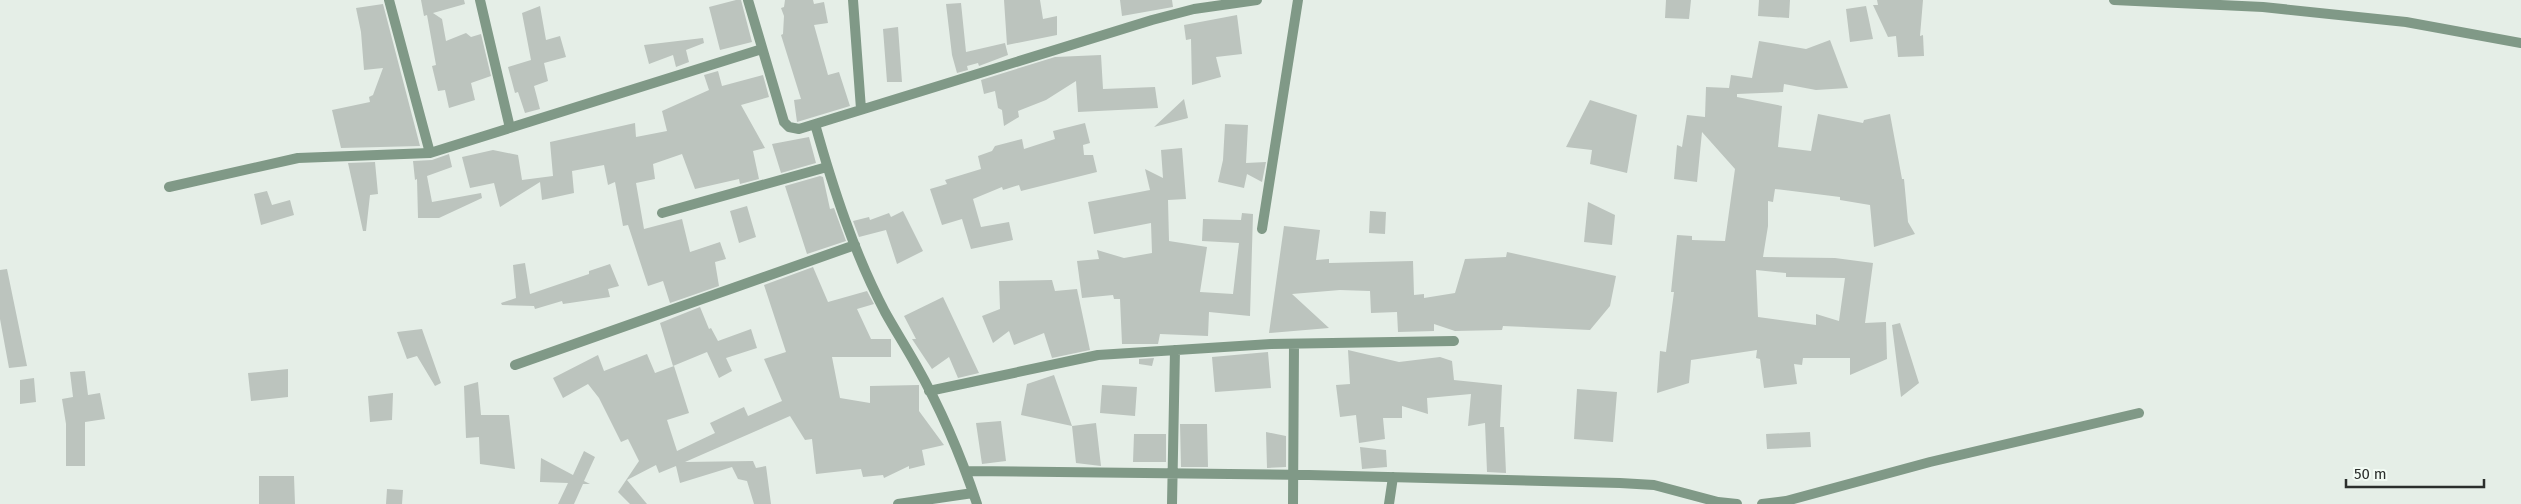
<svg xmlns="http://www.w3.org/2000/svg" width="2521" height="504" viewBox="0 0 2521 504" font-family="'Fira Sans',sans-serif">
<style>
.building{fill:#bcc4be;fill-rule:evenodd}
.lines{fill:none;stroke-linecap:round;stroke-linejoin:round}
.street{stroke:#809987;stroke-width:10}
</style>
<rect width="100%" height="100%" fill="#e5eee7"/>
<path class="building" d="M 421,0 L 464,0 L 465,4 L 433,13 L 442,19 L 446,41 L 466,33 L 471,37 L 481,34 L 491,76 L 471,83 L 475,100 L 449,108 L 445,90 L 438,91 L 432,66 L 436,65 L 427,15 L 424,16 Z
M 736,0 L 741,0 L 752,42 L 720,50 L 709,7 Z
M 785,0 L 813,0 L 814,4 L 824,2 L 828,23 L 814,25 L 828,75 L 839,72 L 850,106 L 797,122 L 794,100 L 801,99 L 781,35 L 783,34 L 784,16 L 781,8 L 784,7 Z
M 1004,0 L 1040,0 L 1043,19 L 1057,16 L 1057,35 L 1007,45 Z
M 1120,0 L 1172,0 L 1173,7 L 1122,16 Z
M 1666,0 L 1691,0 L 1689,19 L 1665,18 Z
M 1759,0 L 1790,0 L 1789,18 L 1758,16 Z
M 1877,0 L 1923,0 L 1920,36 L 1923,35 L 1924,56 L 1898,57 L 1896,36 L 1888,37 L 1873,5 L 1878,5 Z
M 961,3 L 966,52 L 1005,43 L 1008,55 L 979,66 L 978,63 L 967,66 L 968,70 L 957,73 L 952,55 L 946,4 Z
M 383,4 L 420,146 L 341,148 L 332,110 L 370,102 L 369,97 L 373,95 L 383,68 L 364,70 L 361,32 L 356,8 Z
M 540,6 L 546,40 L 560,36 L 566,57 L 544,63 L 548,81 L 534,86 L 540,109 L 525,113 L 518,92 L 515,93 L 508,67 L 531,60 L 522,13 Z
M 1866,6 L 1873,39 L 1850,42 L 1846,9 Z
M 1237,15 L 1242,54 L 1216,57 L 1221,77 L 1192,85 L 1191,39 L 1186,40 L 1184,25 Z
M 898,27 L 902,82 L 887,82 L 883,29 Z
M 703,38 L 704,43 L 686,50 L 689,62 L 676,67 L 673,55 L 649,64 L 644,45 Z
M 1830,40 L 1848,88 L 1816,90 L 1784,84 L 1783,92 L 1737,94 L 1737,97 L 1782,106 L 1778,147 L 1811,151 L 1818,114 L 1863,123 L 1864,120 L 1890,114 L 1902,179 L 1904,179 L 1908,222 L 1915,234 L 1874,247 L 1870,205 L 1840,200 L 1840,197 L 1775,189 L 1773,202 L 1768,201 L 1768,226 L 1763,257 L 1835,258 L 1873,263 L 1865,323 L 1886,322 L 1887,359 L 1850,375 L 1850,358 L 1803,358 L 1802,365 L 1794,364 L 1797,384 L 1764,388 L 1760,359 L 1756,358 L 1757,350 L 1691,360 L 1689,383 L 1657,393 L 1660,351 L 1666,352 L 1674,292 L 1671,292 L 1677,235 L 1692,236 L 1692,240 L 1725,241 L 1735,169 L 1702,132 L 1697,182 L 1674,179 L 1677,145 L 1682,147 L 1687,115 L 1705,117 L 1706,87 L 1729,88 L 1731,75 L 1752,78 L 1759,41 L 1806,49 ZM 1756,270 L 1786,273 L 1786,277 L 1845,278 L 1839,321 L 1816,314 L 1816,325 L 1758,317 Z
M 1101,55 L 1103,89 L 1155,87 L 1158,108 L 1078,112 L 1076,81 L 1046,100 L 1018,111 L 1019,117 L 1004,126 L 1002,110 L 998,108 L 995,91 L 984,94 L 981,80 L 1055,57 Z
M 718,71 L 722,86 L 763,75 L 769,97 L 741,105 L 765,148 L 753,151 L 759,179 L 740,184 L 739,179 L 695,189 L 682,154 L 653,164 L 655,179 L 636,183 L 644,229 L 682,219 L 690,252 L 720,242 L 726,259 L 715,262 L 719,286 L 670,303 L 663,281 L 648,286 L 628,225 L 623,226 L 615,182 L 608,185 L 604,165 L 572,171 L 574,193 L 542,200 L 540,182 L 500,207 L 494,183 L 470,188 L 462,157 L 493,150 L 518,155 L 522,180 L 553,176 L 550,142 L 635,123 L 636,137 L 667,131 L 662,111 L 709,90 L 704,75 Z
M 1184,99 L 1188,118 L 1154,127 Z
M 1590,100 L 1637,115 L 1627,173 L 1590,164 L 1592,150 L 1566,147 Z
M 1085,123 L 1090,143 L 1083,145 L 1084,155 L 1093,155 L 1097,172 L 1021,191 L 1019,185 L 1003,190 L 1002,187 L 973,199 L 981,227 L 1009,222 L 1013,240 L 971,249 L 962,219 L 942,225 L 930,189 L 947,184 L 945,180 L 981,169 L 978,156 L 992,151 L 995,146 L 1022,139 L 1024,149 L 1055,139 L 1053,131 Z
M 1225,124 L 1248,125 L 1246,163 L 1266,162 L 1262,182 L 1247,174 L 1244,188 L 1218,182 L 1223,160 Z
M 809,137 L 816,163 L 781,173 L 772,144 Z
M 1182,148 L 1186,199 L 1168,200 L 1169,241 L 1207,247 L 1200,292 L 1233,294 L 1239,243 L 1202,241 L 1203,219 L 1241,220 L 1242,213 L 1253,214 L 1250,316 L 1209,312 L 1208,336 L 1160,334 L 1158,344 L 1122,344 L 1120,299 L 1114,299 L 1113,295 L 1082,298 L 1077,261 L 1099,259 L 1097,250 L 1124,258 L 1152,253 L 1151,223 L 1094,234 L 1088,202 L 1150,190 L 1145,169 L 1163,178 L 1161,150 Z
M 449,154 L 452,167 L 427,176 L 432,202 L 481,193 L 482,198 L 439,218 L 418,218 L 417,179 L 415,180 L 413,161 L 432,160 Z
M 375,162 L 378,194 L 370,195 L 366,231 L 363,231 L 348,163 Z
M 820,176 L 823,177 L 830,209 L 834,208 L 846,241 L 807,254 L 785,186 Z
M 267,191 L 272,205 L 290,200 L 294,215 L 261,225 L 254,194 Z
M 1588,202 L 1615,215 L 1612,245 L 1584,242 Z
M 747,206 L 756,237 L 739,243 L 730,211 Z
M 903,211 L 923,251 L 897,264 L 886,230 L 859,237 L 853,221 L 869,217 L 870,220 L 889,213 L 891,217 Z
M 1370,211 L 1386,212 L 1385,234 L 1369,233 Z
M 1284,226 L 1320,230 L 1316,260 L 1329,259 L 1329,263 L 1413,261 L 1414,295 L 1424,294 L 1424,298 L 1455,293 L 1465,259 L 1506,257 L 1507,252 L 1616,276 L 1610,306 L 1590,330 L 1503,326 L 1502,330 L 1455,331 L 1434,324 L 1434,331 L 1398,332 L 1397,312 L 1371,313 L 1370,291 L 1340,290 L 1292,294 L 1329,328 L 1269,333 Z
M 525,263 L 530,294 L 589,274 L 589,271 L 610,264 L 619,286 L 608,289 L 610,297 L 563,304 L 562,301 L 535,309 L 534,306 L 502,305 L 501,303 L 516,298 L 513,265 Z
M 813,267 L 828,302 L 867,291 L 874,304 L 857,309 L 871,339 L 891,339 L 891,357 L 832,357 L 840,398 L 870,403 L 870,386 L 919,385 L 919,411 L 944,445 L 922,450 L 925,465 L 909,469 L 909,466 L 884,478 L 883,475 L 863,477 L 861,469 L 816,474 L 812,439 L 805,440 L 790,416 L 685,462 L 753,461 L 756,468 L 766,466 L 771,504 L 754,504 L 747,481 L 738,479 L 732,467 L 680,483 L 676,466 L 659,473 L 656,465 L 627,480 L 647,504 L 630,504 L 618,492 L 639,461 L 628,439 L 621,442 L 599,398 L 588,384 L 563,398 L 553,378 L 598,355 L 604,371 L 647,354 L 655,373 L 674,366 L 689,413 L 667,420 L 677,451 L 715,433 L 710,423 L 744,407 L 748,416 L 782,401 L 764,359 L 786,352 L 764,285 Z
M 7,269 L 27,366 L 9,368 L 0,319 L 0,270 Z
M 1052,280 L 1055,291 L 1077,289 L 1090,350 L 1052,358 L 1044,333 L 1014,345 L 1009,331 L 993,343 L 982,316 L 1000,309 L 999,281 Z
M 943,297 L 979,373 L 958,378 L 949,357 L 932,369 L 912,339 L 916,339 L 904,316 Z
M 700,307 L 709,329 L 711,328 L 718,341 L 751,329 L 757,348 L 726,358 L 732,371 L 719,378 L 707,352 L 673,366 L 660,323 Z
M 1900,323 L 1919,383 L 1901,397 L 1892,325 Z
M 422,329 L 441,383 L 435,386 L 417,356 L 407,359 L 397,332 Z
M 1348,350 L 1399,362 L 1440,357 L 1452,361 L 1454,380 L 1502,385 L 1500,427 L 1504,427 L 1506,473 L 1487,472 L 1485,423 L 1468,426 L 1471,394 L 1427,398 L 1428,414 L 1402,406 L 1402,418 L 1383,418 L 1385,439 L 1359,443 L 1356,415 L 1340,417 L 1336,385 L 1350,384 Z
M 1268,352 L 1271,388 L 1215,392 L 1212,357 Z
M 1154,358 L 1152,366 L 1139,364 L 1139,359 Z
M 288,369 L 288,397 L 251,401 L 248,373 Z
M 85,371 L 88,395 L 100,393 L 105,419 L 85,422 L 85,466 L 66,466 L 66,424 L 62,399 L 73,397 L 70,372 Z
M 1054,375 L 1072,426 L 1021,415 L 1027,384 Z
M 34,378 L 36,402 L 20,404 L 20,380 Z
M 478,382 L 481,415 L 509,415 L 515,469 L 480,464 L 479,437 L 466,438 L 464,386 Z
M 1102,385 L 1137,387 L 1135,416 L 1100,413 Z
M 1577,389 L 1617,392 L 1613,442 L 1574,439 Z
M 393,393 L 392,420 L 370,422 L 368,396 Z
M 1001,421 L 1006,461 L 982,464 L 976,423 Z
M 1096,423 L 1101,466 L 1076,463 L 1072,426 Z
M 1180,424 L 1207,424 L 1208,467 L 1181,467 Z
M 1266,432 L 1286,436 L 1286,467 L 1267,468 Z
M 1810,432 L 1811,447 L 1767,449 L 1766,434 Z
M 1134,434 L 1166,434 L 1166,462 L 1133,462 Z
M 1360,447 L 1386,450 L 1387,467 L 1362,469 Z
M 584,451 L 595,457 L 584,481 L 590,484 L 583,484 L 574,504 L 558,504 L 568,483 L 540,482 L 541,458 L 573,475 Z
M 259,476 L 294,476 L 295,504 L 259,504 Z
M 387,489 L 403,490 L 402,504 L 386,504 Z"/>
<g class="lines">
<path class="street" d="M 389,0 L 430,153
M 480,0 L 510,128
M 748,0 L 784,122 L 789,127 L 799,129 L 1152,20 L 1194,9 L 1257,0
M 853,0 L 861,109
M 2114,0 L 2263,7 L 2406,22 L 2521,43
M 815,124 C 833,188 854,253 885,312 C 895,330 906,347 916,365 C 941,409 961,456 977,504
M 169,187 L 298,158 L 430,153 L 762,49
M 662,213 L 827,167
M 1262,229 L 1298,0
M 515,365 L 855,245
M 929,391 L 1098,355 L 1271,344 L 1454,341
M 966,471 L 1309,475 L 1620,483 L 1654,485 L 1718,502 L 1737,504
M 898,504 L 973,493
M 1172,504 L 1175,350
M 1293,504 L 1294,344
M 1389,504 L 1393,477
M 1762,504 L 1786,501 L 1930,462 L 2139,413"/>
</g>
<path d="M2346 479v8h138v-8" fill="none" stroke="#2b2e2c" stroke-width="2.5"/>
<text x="2354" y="479" font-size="15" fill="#2b2e2c" stroke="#f2fbf4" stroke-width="4" paint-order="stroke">50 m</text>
</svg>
